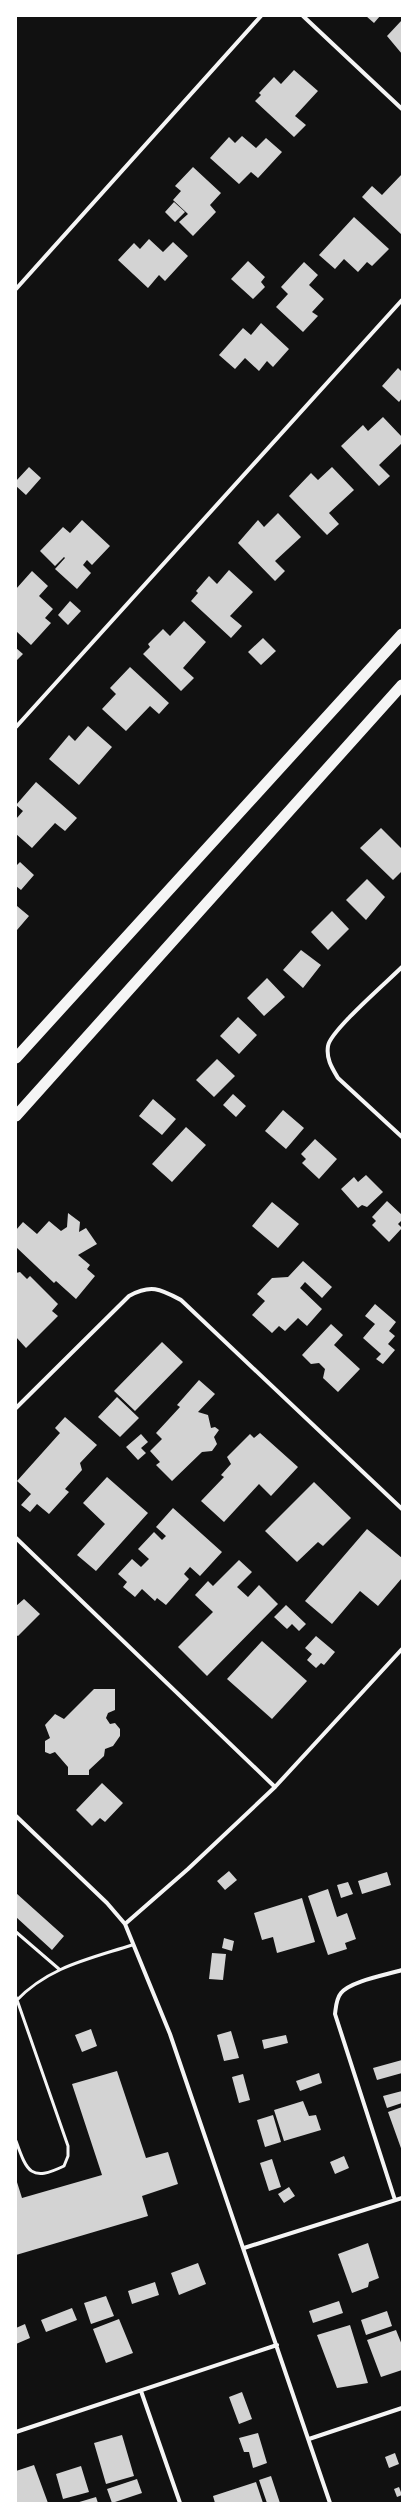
<svg xmlns="http://www.w3.org/2000/svg" width="418" height="2519" viewBox="0 0 418 2519" font-family="'Alegreya Sans',sans-serif">
<style>
.building{fill:#d3d3d3}
.lines{fill:none;stroke-linecap:round;stroke-linejoin:round}
.service{stroke:#f5f5f5;stroke-width:3}
.minor{stroke:#f5f5f5;stroke-width:4}
.trunk{stroke:#f5f5f5;stroke-width:11}
</style>
<rect width="100%" height="100%" fill="#111"/>
<path class="building" d="M 366,16 L 380,16 L 374,23 Z
M 402,20 L 402,54 L 387,36 Z
M 294,70 L 318,91 L 295,116 L 306,125 L 294,137 L 255,101 L 261,95 L 259,93 L 274,77 L 281,84 Z
M 242,136 L 256,148 L 266,138 L 282,152 L 258,178 L 251,172 L 239,184 L 210,158 L 229,137 L 235,143 Z
M 193,167 L 221,193 L 210,205 L 216,212 L 193,236 L 179,222 L 188,214 L 173,200 L 181,191 L 175,186 Z
M 402,174 L 402,232 L 401,234 L 362,197 L 372,186 L 382,195 Z
M 174,202 L 185,212 L 175,222 L 165,212 Z
M 354,217 L 389,249 L 372,266 L 367,262 L 358,272 L 344,259 L 335,269 L 319,255 Z
M 149,239 L 163,252 L 173,242 L 188,256 L 165,281 L 159,275 L 148,288 L 118,260 L 134,243 L 140,249 Z
M 248,261 L 265,277 L 261,282 L 265,287 L 253,299 L 231,279 Z
M 304,262 L 318,275 L 309,285 L 324,299 L 312,312 L 318,316 L 303,332 L 276,307 L 288,294 L 281,287 Z
M 261,323 L 289,349 L 273,367 L 267,361 L 259,371 L 245,358 L 235,369 L 219,355 L 243,328 L 251,335 Z
M 398,368 L 402,372 L 402,398 L 399,402 L 382,386 Z
M 383,417 L 402,437 L 402,443 L 379,465 L 390,476 L 379,486 L 341,446 L 363,425 L 368,431 Z
M 29,467 L 41,478 L 26,495 L 16,486 L 16,481 Z
M 332,467 L 354,490 L 329,513 L 339,524 L 327,535 L 289,496 L 311,473 L 318,480 Z
M 278,513 L 301,537 L 275,561 L 285,571 L 275,581 L 238,543 L 258,520 L 264,527 Z
M 82,520 L 110,546 L 92,565 L 87,560 L 83,565 L 91,573 L 77,589 L 55,569 L 65,558 L 64,557 L 55,566 L 40,551 L 63,527 L 70,533 Z
M 229,570 L 253,592 L 230,616 L 242,626 L 231,638 L 191,601 L 198,593 L 196,591 L 209,576 L 217,584 Z
M 32,571 L 48,586 L 39,596 L 53,609 L 45,618 L 51,623 L 31,645 L 16,631 L 16,589 Z
M 70,601 L 81,611 L 68,625 L 58,615 Z
M 184,621 L 206,642 L 183,668 L 194,678 L 181,691 L 143,654 L 150,647 L 148,644 L 163,629 L 170,636 Z
M 263,638 L 276,651 L 261,665 L 248,652 Z
M 16,648 L 23,654 L 16,661 Z
M 130,667 L 169,703 L 159,714 L 150,706 L 126,731 L 102,709 L 116,694 L 110,688 Z
M 88,726 L 112,747 L 79,785 L 49,759 L 69,735 L 75,741 Z
M 36,782 L 77,818 L 65,831 L 55,823 L 32,848 L 16,834 L 16,819 L 23,811 L 16,805 Z
M 381,828 L 402,849 L 402,871 L 393,880 L 360,848 Z
M 20,862 L 34,875 L 21,890 L 16,886 L 16,866 Z
M 367,879 L 385,897 L 366,920 L 346,900 Z
M 17,906 L 29,916 L 17,930 L 16,907 Z
M 332,911 L 349,929 L 328,950 L 311,932 Z
M 301,950 L 321,965 L 303,988 L 283,970 Z
M 267,978 L 285,997 L 264,1016 L 247,998 Z
M 238,1017 L 257,1035 L 239,1054 L 220,1036 Z
M 217,1059 L 235,1076 L 214,1097 L 196,1080 Z
M 233,1094 L 246,1106 L 236,1117 L 223,1105 Z
M 153,1099 L 176,1119 L 162,1135 L 139,1116 Z
M 283,1110 L 304,1128 L 286,1149 L 265,1131 Z
M 186,1127 L 206,1145 L 172,1182 L 152,1164 Z
M 315,1139 L 337,1159 L 319,1179 L 302,1163 L 306,1159 L 301,1154 Z
M 366,1175 L 383,1192 L 367,1207 L 362,1205 L 358,1208 L 341,1189 L 354,1177 L 358,1182 Z
M 387,1201 L 402,1215 L 402,1220 L 398,1224 L 402,1228 L 389,1242 L 372,1225 L 376,1221 L 372,1217 Z
M 272,1202 L 299,1224 L 278,1248 L 252,1226 Z
M 68,1213 L 80,1222 L 79,1232 L 86,1228 L 97,1244 L 78,1255 L 90,1265 L 87,1269 L 95,1276 L 76,1299 L 56,1281 L 54,1283 L 16,1247 L 16,1230 L 23,1222 L 37,1234 L 49,1221 L 61,1231 L 67,1227 Z
M 303,1261 L 332,1287 L 322,1298 L 305,1282 L 300,1288 L 322,1309 L 307,1326 L 298,1318 L 285,1331 L 279,1326 L 272,1333 L 252,1315 L 265,1301 L 257,1294 L 272,1278 L 288,1277 Z
M 20,1272 L 27,1279 L 30,1276 L 58,1304 L 52,1311 L 58,1316 L 26,1348 L 16,1337 L 16,1273 Z
M 375,1304 L 396,1322 L 389,1331 L 395,1336 L 388,1344 L 395,1350 L 383,1364 L 376,1359 L 381,1354 L 363,1338 L 375,1324 L 365,1316 Z
M 331,1324 L 343,1335 L 334,1345 L 360,1369 L 338,1392 L 323,1378 L 325,1369 L 319,1363 L 311,1364 L 302,1355 Z
M 162,1342 L 183,1362 L 135,1411 L 114,1391 Z
M 199,1380 L 215,1394 L 198,1412 L 208,1415 L 211,1428 L 215,1427 L 219,1430 L 214,1437 L 217,1444 L 212,1451 L 202,1452 L 172,1481 L 156,1465 L 160,1462 L 150,1451 L 162,1439 L 156,1433 L 180,1407 L 177,1405 Z
M 117,1397 L 139,1418 L 120,1437 L 98,1417 Z
M 65,1417 L 97,1445 L 80,1463 L 82,1470 L 65,1489 L 69,1492 L 49,1514 L 37,1504 L 30,1512 L 21,1505 L 31,1494 L 17,1481 L 60,1433 L 55,1428 Z
M 260,1433 L 298,1467 L 271,1496 L 259,1484 L 224,1522 L 201,1501 L 224,1477 L 221,1475 L 231,1464 L 227,1457 L 250,1434 L 254,1438 Z
M 141,1434 L 148,1442 L 141,1448 L 146,1453 L 138,1460 L 126,1447 Z
M 107,1477 L 148,1513 L 96,1571 L 77,1555 L 105,1524 L 83,1503 Z
M 314,1482 L 351,1518 L 323,1546 L 318,1542 L 297,1562 L 265,1531 Z
M 173,1508 L 222,1552 L 200,1576 L 190,1567 L 184,1574 L 189,1579 L 166,1605 L 157,1598 L 155,1601 L 142,1589 L 135,1597 L 123,1587 L 127,1582 L 118,1574 L 132,1559 L 141,1567 L 149,1559 L 138,1549 L 154,1532 L 162,1540 L 166,1536 L 156,1527 Z
M 367,1529 L 402,1558 L 402,1578 L 378,1606 L 360,1591 L 332,1624 L 305,1601 Z
M 239,1560 L 252,1572 L 237,1587 L 248,1597 L 259,1585 L 278,1604 L 207,1676 L 178,1647 L 213,1612 L 195,1595 L 208,1581 L 213,1586 Z
M 24,1599 L 40,1614 L 18,1636 L 16,1635 L 16,1606 Z
M 286,1605 L 306,1624 L 299,1631 L 292,1624 L 287,1629 L 274,1617 Z
M 316,1636 L 335,1652 L 324,1665 L 321,1663 L 316,1668 L 307,1660 L 312,1654 L 305,1648 Z
M 262,1641 L 307,1681 L 272,1719 L 227,1679 Z
M 94,1689 L 115,1689 L 115,1710 L 108,1713 L 106,1718 L 110,1724 L 115,1723 L 120,1729 L 120,1736 L 113,1746 L 105,1749 L 104,1756 L 89,1770 L 89,1775 L 68,1775 L 68,1767 L 55,1752 L 50,1754 L 45,1752 L 45,1741 L 50,1738 L 45,1725 L 55,1714 L 64,1719 Z
M 102,1783 L 123,1803 L 105,1822 L 100,1818 L 92,1826 L 76,1810 Z
M 229,1871 L 237,1880 L 225,1890 L 217,1881 Z
M 387,1872 L 391,1885 L 362,1894 L 358,1881 Z
M 348,1882 L 353,1894 L 341,1898 L 337,1885 Z
M 328,1889 L 337,1917 L 347,1913 L 356,1939 L 345,1943 L 347,1949 L 328,1955 L 308,1896 Z
M 16,1893 L 64,1936 L 52,1950 L 16,1917 Z
M 302,1898 L 315,1942 L 277,1953 L 273,1937 L 262,1940 L 254,1913 Z
M 224,1938 L 234,1941 L 232,1951 L 222,1948 Z
M 212,1953 L 226,1954 L 223,1980 L 209,1979 Z
M 91,2029 L 97,2046 L 82,2052 L 75,2035 Z
M 231,2031 L 239,2058 L 224,2061 L 217,2035 Z
M 286,2035 L 288,2043 L 264,2049 L 262,2040 Z
M 402,2060 L 402,2073 L 377,2080 L 373,2068 Z
M 117,2071 L 146,2158 L 168,2152 L 178,2184 L 142,2196 L 148,2216 L 16,2255 L 16,2179 L 22,2198 L 102,2175 L 72,2084 Z
M 319,2073 L 322,2083 L 300,2091 L 296,2081 Z
M 243,2074 L 250,2100 L 239,2103 L 232,2077 Z
M 402,2091 L 402,2103 L 387,2108 L 383,2096 Z
M 303,2101 L 309,2116 L 316,2115 L 321,2130 L 284,2141 L 274,2110 Z
M 402,2107 L 402,2151 L 388,2112 Z
M 273,2115 L 281,2142 L 265,2147 L 257,2120 Z
M 344,2156 L 349,2168 L 335,2174 L 330,2162 Z
M 272,2159 L 281,2187 L 269,2191 L 260,2163 Z
M 289,2187 L 295,2196 L 284,2203 L 278,2194 Z
M 368,2243 L 379,2278 L 369,2282 L 368,2287 L 352,2293 L 338,2254 Z
M 198,2263 L 206,2284 L 179,2295 L 171,2273 Z
M 155,2282 L 159,2295 L 132,2304 L 128,2291 Z
M 106,2296 L 114,2316 L 91,2324 L 84,2303 Z
M 339,2301 L 343,2313 L 313,2323 L 309,2311 Z
M 72,2308 L 77,2320 L 46,2332 L 41,2320 Z
M 387,2311 L 392,2326 L 366,2335 L 361,2320 Z
M 119,2319 L 133,2353 L 106,2363 L 93,2329 Z
M 25,2324 L 30,2338 L 16,2344 L 16,2328 Z
M 350,2325 L 368,2383 L 337,2388 L 317,2335 Z
M 396,2330 L 402,2345 L 402,2370 L 381,2377 L 367,2340 Z
M 242,2392 L 252,2419 L 239,2424 L 229,2397 Z
M 258,2433 L 267,2463 L 253,2468 L 249,2452 L 244,2452 L 239,2438 Z
M 122,2435 L 134,2476 L 106,2484 L 94,2443 Z
M 395,2453 L 399,2464 L 389,2468 L 385,2457 Z
M 34,2465 L 48,2503 L 16,2503 L 16,2471 Z
M 81,2466 L 89,2492 L 63,2499 L 56,2474 Z
M 271,2476 L 280,2503 L 267,2503 L 259,2480 Z
M 137,2479 L 142,2493 L 112,2503 L 107,2489 Z
M 256,2482 L 263,2503 L 215,2503 L 213,2496 Z
M 399,2487 L 402,2495 L 397,2497 L 394,2489 Z
M 96,2497 L 98,2503 L 76,2503 Z"/>
<g class="lines">
<path class="service" d="M 16,1932 L 59,1969
M 16,1997 L 68,2146 L 68,2156 L 64,2166 C 31,2182 27,2172 16,2141
M 16,2001 C 48,1967 89,1959 132,1945"/>
<path class="minor" d="M 303,16 L 402,109
M 16,289 L 261,16
M 16,727 L 402,300
M 402,967 C 388,981 330,1031 328,1046 C 326,1059 332,1068 338,1078 L 402,1137
M 16,1408 L 129,1296 C 151,1284 160,1289 181,1300 L 402,1509
M 16,1538 L 275,1787
M 16,1816 L 107,1903 L 125,1924 L 170,2034 L 330,2503
M 125,1924 L 188,1869 L 275,1787 L 402,1649
M 395,2200 L 335,2014 C 336,2007 336,1999 341,1993 C 351,1981 386,1975 402,1970
M 244,2248 L 402,2198
M 141,2391 L 180,2503
M 16,2432 L 277,2345
M 309,2439 L 402,2408"/>
<path class="trunk" d="M 16,1058 L 402,634
M 16,1116 L 402,685"/>
</g>
<rect width="418" height="2519" fill="none" stroke="#ffffff" stroke-width="34"/>
</svg>
